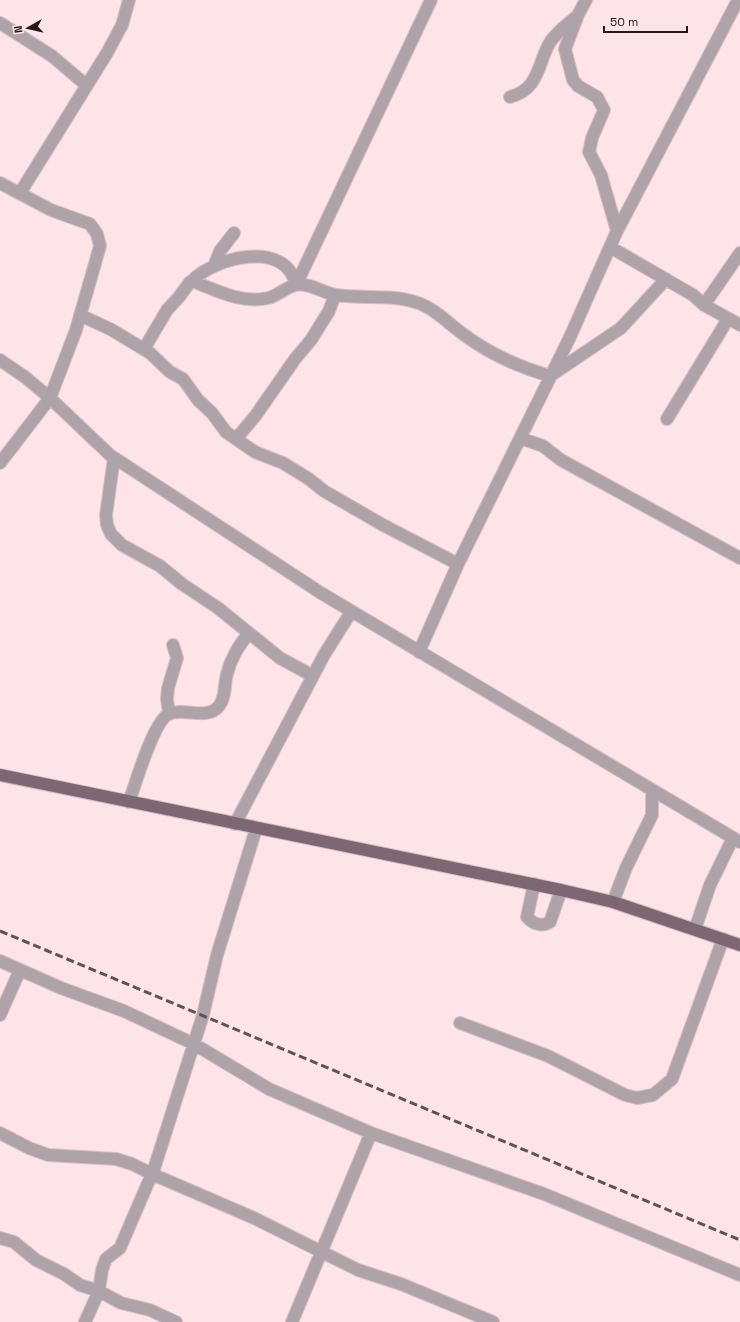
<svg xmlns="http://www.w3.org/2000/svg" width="740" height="1322" viewBox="0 0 740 1322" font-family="'Space Grotesk',sans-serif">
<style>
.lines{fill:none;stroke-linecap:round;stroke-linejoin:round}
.minor-casing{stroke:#d6bfc3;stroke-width:14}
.major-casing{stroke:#d6bfc3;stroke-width:14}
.minor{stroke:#afa3aa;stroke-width:12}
.major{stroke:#7c6773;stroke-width:12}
.rail{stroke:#615154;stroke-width:3;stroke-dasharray:8 4;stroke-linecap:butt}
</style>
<rect width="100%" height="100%" fill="#fee4e8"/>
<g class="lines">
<g class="minor-casing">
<path id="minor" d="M 586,0 L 578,15 L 565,49 L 573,80 L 578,86 L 597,97 L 604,110 L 592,138 L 589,152 L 601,175 L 617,231
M 0,23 L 52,56 L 86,85
M 510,97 C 539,89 537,66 549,44 C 555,33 567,25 576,17
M 0,183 L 51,210 L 90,224 L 97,234 L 100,246 L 76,330 L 50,398 L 0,463
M 20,193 L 107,53 L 122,25 L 129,0
M 610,247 L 693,295 L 704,305
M 740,253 L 704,305 L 740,325
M 214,266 L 220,251 L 234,233
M 192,281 C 215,257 286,239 296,285
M 296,285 L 431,0
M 80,315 L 112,330 L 150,353 L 170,372 L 183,379 L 198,400 L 212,413 L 226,432 L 255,452 L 283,463 L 309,479 L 324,491 L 383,525 L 458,564
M 144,349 L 167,310 L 179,297 L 190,282 L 192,281 C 216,290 241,304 268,298 C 277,296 285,288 295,285 C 308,282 324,293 336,295 C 362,299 390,294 415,302 C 433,307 448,323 463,334 C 488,353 519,367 550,376 L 621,328 L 666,279
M 0,360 L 25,377 L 50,398 L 110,455 L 321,593 L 740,842
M 667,419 L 728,319
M 520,438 L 543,446 L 561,460 L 740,558
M 236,439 L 256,415 L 295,359 L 311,340 L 329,311 L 335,295
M 114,458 L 106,515 L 107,525 L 111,534 L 122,545 L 160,566 L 182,584 L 218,608 L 280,658 L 313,676
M 419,652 L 458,564 L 570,337 L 617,231 L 738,0
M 169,713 L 167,699 L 168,688 L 177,658 L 173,645
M 129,802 C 135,785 154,720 169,714 C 185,707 207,721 219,706 C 226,697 224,685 227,674 C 231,658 238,647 248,634
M 235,824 L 324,655 L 351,612
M 534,884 L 527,917 C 533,924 542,927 550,922 L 561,890
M 613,902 L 626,868 L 652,815 L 652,790
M 695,929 L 710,885 L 733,838
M 0,961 L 61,988 L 124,1011 L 194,1044 L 269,1089 L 371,1133 L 544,1194 L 740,1275
M 0,1015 L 20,970
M 460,1023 L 548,1056 L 625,1095 L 637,1098 L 653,1095 L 672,1079 L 723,939
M 0,1133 L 29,1148 L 48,1155 L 116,1159 L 132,1164 L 152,1174 L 254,1218 L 358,1270 L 401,1284 L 493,1322
M 0,1238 L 14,1242 L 36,1260 L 64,1274 L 80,1285 L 99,1291 L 121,1303 L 150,1310 L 176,1322
M 85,1322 L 99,1291 L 102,1270 L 106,1259 L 120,1248 L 154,1169 L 203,1015 L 217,955 L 256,829
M 292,1322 L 371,1133"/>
</g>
<g class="major-casing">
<path id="major" d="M 0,775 L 561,890 L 613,902 L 740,945"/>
</g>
<use href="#minor" class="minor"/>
<use href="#major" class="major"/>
<path class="rail" d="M 0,931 L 740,1240"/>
</g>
<g transform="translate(28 28) rotate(262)" stroke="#fee4e8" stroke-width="3" paint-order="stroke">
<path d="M0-3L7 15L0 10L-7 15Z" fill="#221618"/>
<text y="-6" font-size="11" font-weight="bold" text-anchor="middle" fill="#221618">N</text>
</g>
<path d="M604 26v6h83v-6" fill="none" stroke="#221618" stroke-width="2"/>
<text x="610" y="26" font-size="12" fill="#221618" stroke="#fee4e8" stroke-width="3" paint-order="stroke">50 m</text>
</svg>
